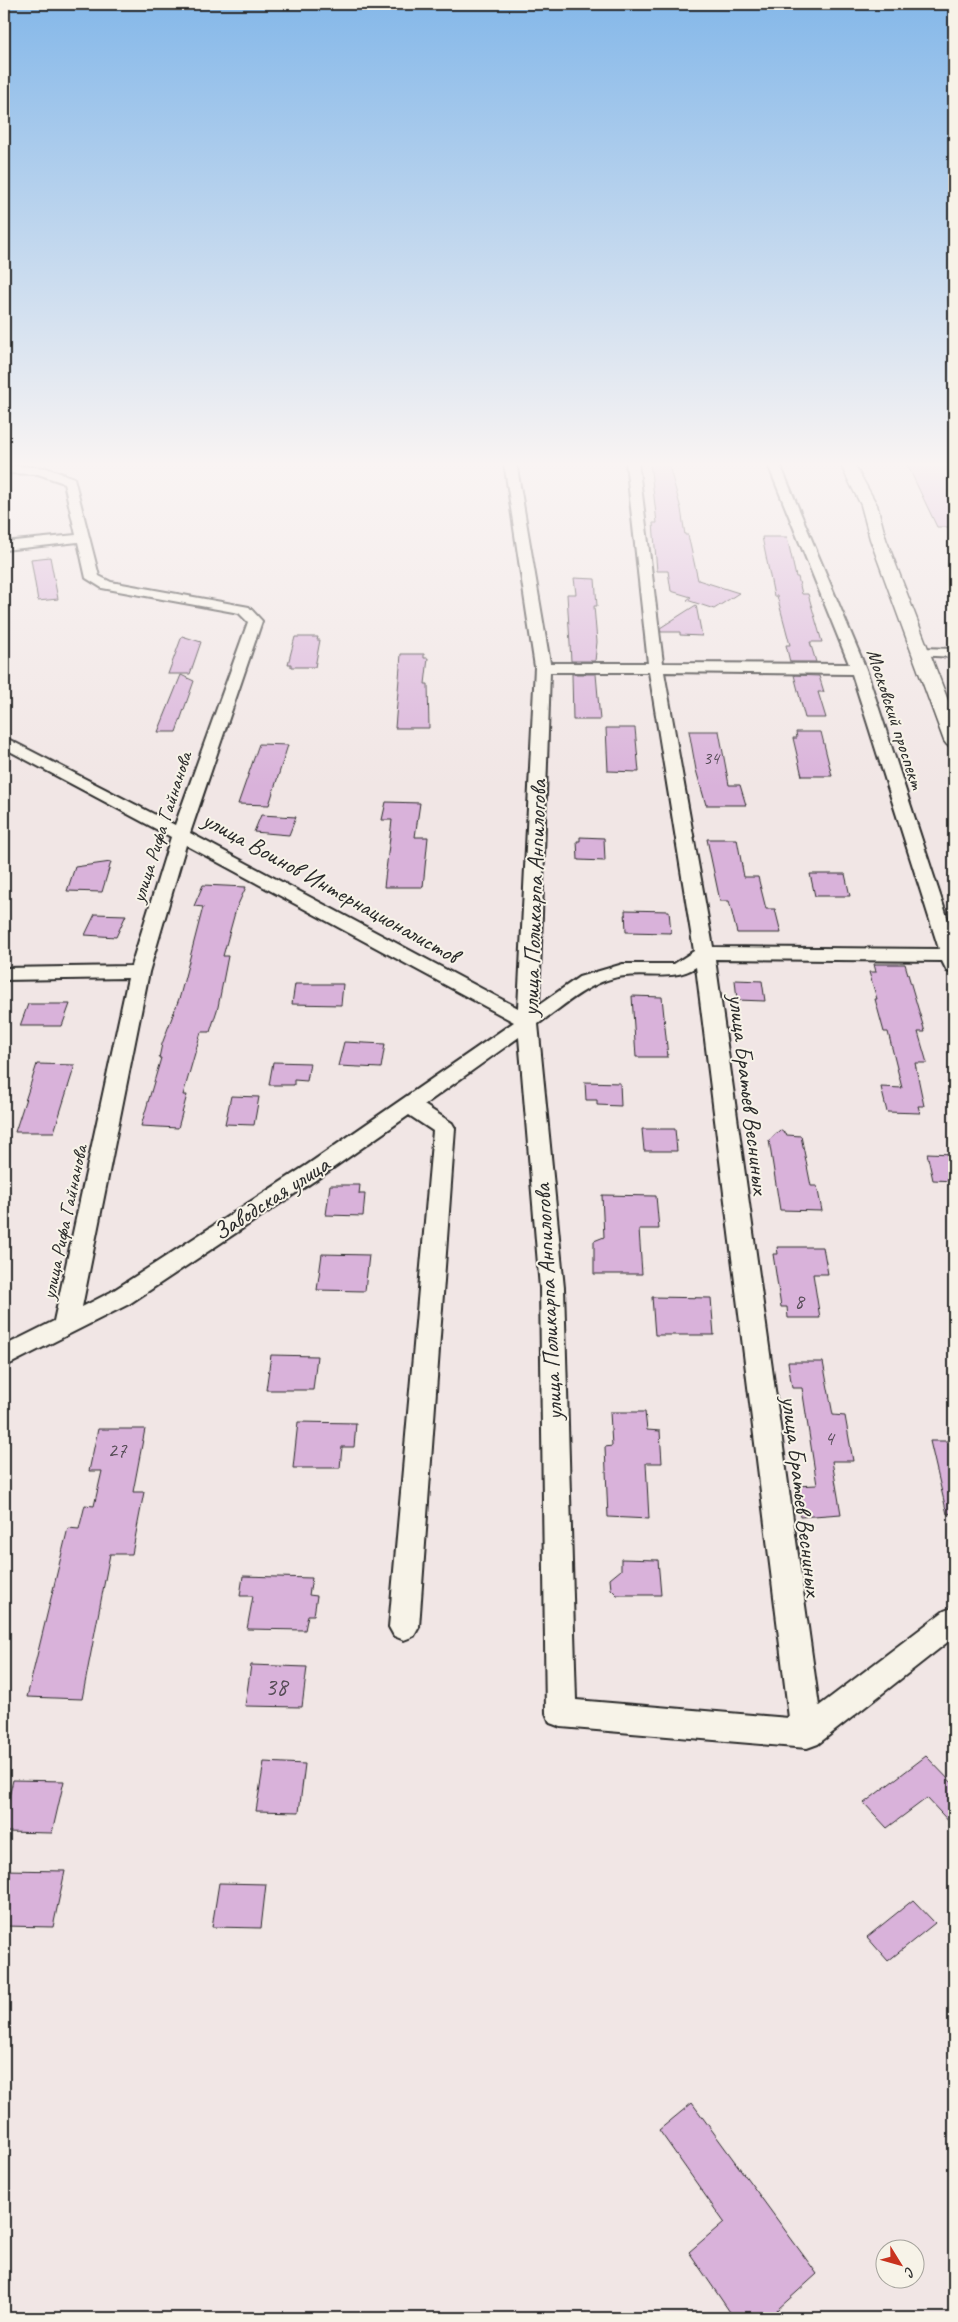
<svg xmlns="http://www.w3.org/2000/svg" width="958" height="2322" viewBox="0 0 958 2322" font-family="Caveat,sans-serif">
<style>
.building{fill:#d9b2da;stroke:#2b2b2b}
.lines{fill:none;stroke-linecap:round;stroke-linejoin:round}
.street-casing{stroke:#2b2b2b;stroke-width:4}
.secondary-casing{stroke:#2b2b2b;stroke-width:3}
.street{fill:#f7f3e8;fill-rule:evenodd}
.secondary{fill:#f7f3e8;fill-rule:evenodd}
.labels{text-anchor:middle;stroke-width:4;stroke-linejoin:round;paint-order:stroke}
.far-number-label{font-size:18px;fill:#564d57}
.far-street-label{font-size:20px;fill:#2b2b2b;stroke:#f7f3e8}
.number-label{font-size:21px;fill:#564d57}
.street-label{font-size:24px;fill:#2b2b2b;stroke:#f7f3e8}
.near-number-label{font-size:25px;fill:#564d57}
</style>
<rect width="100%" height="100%" fill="#f1e6e5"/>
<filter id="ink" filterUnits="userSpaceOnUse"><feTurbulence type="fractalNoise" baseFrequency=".02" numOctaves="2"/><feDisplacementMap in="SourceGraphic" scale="10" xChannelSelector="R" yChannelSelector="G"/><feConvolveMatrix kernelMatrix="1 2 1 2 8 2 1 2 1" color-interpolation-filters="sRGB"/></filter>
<g filter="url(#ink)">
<path class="building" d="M 650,462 L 668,462 L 681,509 L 685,535 L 688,535 L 698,580 L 739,593 L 714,609 L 687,600 L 691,597 L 671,591 L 668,571 L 657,571 L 653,523 L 657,523 Z
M 906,462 L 954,462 L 954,527 L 937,527 Z
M 762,537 L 787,537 L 796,577 L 798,577 L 802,594 L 808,594 L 822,642 L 810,642 L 816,662 L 790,662 L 786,645 L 790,645 L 777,596 L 774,596 Z
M 50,557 L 58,599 L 38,601 L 31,559 Z
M 574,578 L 595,579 L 597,606 L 594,606 L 597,642 L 595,661 L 571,661 L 567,594 L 576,594 Z
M 696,605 L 702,636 L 680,635 L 680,632 L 661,632 L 660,628 Z
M 182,636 L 201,642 L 190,674 L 168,674 Z
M 295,637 L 318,637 L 317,640 L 320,640 L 315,667 L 291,667 L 291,664 L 288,664 Z
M 401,654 L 424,654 L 424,658 L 428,658 L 425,684 L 428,684 L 429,728 L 395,728 Z
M 572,674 L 596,674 L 600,720 L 573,720 Z
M 181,675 L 194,681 L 176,732 L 158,732 Z
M 794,675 L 819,676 L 824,692 L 818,692 L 826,718 L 805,718 Z
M 606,728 L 635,728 L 639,772 L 608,771 Z
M 689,731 L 719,731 L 729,785 L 740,785 L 746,805 L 706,805 L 696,770 Z
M 796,732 L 821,732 L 832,776 L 802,776 L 793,738 L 797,738 Z
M 259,744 L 288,745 L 269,805 L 238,804 Z
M 386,802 L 420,803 L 415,837 L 428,837 L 423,887 L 384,887 L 392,820 L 382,820 Z
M 261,815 L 296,817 L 289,835 L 254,832 Z
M 580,837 L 604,838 L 605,861 L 578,860 L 577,841 L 580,841 Z
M 707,839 L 737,839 L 744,877 L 758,877 L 766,909 L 775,909 L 781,933 L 737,933 L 729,901 L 720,901 Z
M 111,862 L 102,892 L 67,891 L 75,867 Z
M 810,874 L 845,874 L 850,896 L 815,896 Z
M 203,885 L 246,887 L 236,909 L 223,956 L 228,956 L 218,1007 L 210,1032 L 201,1032 L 183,1095 L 187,1095 L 178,1128 L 141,1126 L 161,1058 L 159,1058 L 162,1044 L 180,996 L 203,907 L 194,906 Z
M 625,910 L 669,911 L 671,933 L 626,932 Z
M 95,914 L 126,915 L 116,937 L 85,935 Z
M 874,964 L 905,964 L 925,1032 L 918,1032 L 927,1063 L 915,1063 L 924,1106 L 918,1106 L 920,1113 L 887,1112 L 881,1087 L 902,1088 L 888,1032 L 884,1032 L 875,999 L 877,999 L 869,972 L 876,972 Z
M 735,980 L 762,981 L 765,1001 L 737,1000 Z
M 295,984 L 343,984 L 341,1005 L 292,1004 Z
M 632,996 L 662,997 L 668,1057 L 636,1057 Z
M 28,1004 L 70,1004 L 62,1026 L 20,1026 Z
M 344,1042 L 385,1044 L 381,1068 L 338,1066 Z
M 273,1062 L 310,1063 L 307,1081 L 294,1080 L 294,1085 L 269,1085 Z
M 37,1064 L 75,1065 L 54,1132 L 15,1132 Z
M 585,1082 L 620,1083 L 621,1106 L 597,1105 L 597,1100 L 586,1100 Z
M 231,1096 L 259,1097 L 254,1125 L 225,1124 Z
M 642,1129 L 675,1129 L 677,1151 L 644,1151 Z
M 780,1130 L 787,1135 L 801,1136 L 811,1186 L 817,1186 L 822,1211 L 780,1210 L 769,1140 Z
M 927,1153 L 954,1154 L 954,1181 L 933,1180 Z
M 330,1185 L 360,1185 L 359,1194 L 365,1194 L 363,1216 L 326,1215 Z
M 602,1195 L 656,1196 L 659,1229 L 639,1229 L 642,1274 L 594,1274 L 594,1241 L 604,1237 Z
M 777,1247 L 823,1247 L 828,1274 L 813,1274 L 820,1318 L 788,1318 L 787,1307 L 781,1307 L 773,1254 L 778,1254 Z
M 322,1254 L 369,1255 L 365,1291 L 317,1290 Z
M 652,1297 L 711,1298 L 714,1335 L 655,1335 Z
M 271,1355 L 317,1356 L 313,1390 L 266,1390 Z
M 788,1362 L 823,1362 L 833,1415 L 845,1416 L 853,1461 L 832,1461 L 841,1514 L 800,1517 L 795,1486 L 817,1485 L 802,1388 L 792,1388 Z
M 610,1412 L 645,1412 L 647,1430 L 660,1431 L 662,1463 L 646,1463 L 649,1519 L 608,1517 L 605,1447 L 612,1446 Z
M 298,1422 L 356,1423 L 354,1447 L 342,1447 L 340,1468 L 293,1468 Z
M 98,1429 L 145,1429 L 133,1492 L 144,1492 L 132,1554 L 110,1554 L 82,1699 L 27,1697 L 68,1528 L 79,1529 L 85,1505 L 94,1506 L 102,1471 L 89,1471 Z
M 930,1441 L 954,1441 L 954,1513 L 947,1514 Z
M 621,1559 L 658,1560 L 661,1595 L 617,1595 L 611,1589 L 610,1579 L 621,1570 Z
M 243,1576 L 312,1578 L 309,1595 L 317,1596 L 314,1615 L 308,1615 L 305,1630 L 247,1629 L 253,1596 L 240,1596 Z
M 251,1665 L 307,1667 L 302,1707 L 245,1706 Z
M 926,1756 L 954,1785 L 954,1827 L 927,1798 L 887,1828 L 864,1803 Z
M 264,1762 L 305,1764 L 299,1812 L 256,1811 Z
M 13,1780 L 64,1781 L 52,1833 L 4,1832 L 4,1818 Z
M 4,1870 L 65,1871 L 53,1927 L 4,1926 L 9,1904 L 4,1904 Z
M 219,1883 L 266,1884 L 261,1928 L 212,1927 Z
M 913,1900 L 935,1923 L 888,1961 L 867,1937 Z
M 692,2103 L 817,2274 L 768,2318 L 734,2318 L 689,2252 L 724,2222 L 659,2130 Z"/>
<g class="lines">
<g class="street-casing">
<path id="street" d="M 504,462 L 516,462 L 550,663 L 648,663 L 626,462 L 638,462 L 663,663 L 849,664 L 767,462 L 779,462 L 866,669 L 954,938 L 954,973 L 947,971 L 942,961 L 715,959 L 819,1706 L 944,1611 L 954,1607 L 954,1637 L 818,1744 L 807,1748 L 561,1727 L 550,1723 L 546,1713 L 540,1288 L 519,1037 L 424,1105 L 452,1123 L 455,1128 L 419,1627 L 414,1636 L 404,1640 L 394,1636 L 389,1627 L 433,1131 L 409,1115 L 323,1175 L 129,1304 L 4,1367 L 4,1346 L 54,1321 L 128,978 L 4,980 L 4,968 L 131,966 L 171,837 L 4,748 L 4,737 L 175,825 L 248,622 L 239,613 L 102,588 L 86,578 L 78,542 L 4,550 L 4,542 L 76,535 L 64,483 L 38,474 L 4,473 L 4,465 L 46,468 L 74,478 L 99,576 L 111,582 L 249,607 L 262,621 L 190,833 L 518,1008 L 535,667 ZM 550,672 L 649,672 L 694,951 L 674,964 L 623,964 L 579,977 L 539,1005 ZM 664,672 L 852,674 L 939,949 L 713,947 ZM 186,845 L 514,1022 L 307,1165 L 111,1292 L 82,1307 L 149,972 ZM 696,967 L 789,1718 L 576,1700 L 564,1288 L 538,1024 C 565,1005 592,979 625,976 C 650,973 674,981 696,967 Z
M 921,648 L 954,649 L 954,657 L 916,655 L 914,652 Z"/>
</g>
<g class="secondary-casing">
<path id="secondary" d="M 839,462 L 853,462 L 877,505 L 886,539 L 954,716 L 954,747 L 947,745 L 944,741 L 870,539 L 861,505 Z"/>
</g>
<use href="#street" class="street"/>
<use href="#secondary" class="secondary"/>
</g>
</g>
<linearGradient id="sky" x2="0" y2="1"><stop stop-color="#85b8e9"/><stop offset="0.59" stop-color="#f9f4f3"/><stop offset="1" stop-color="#f9f4f3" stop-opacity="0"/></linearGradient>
<rect width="958" height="787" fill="url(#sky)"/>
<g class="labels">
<g class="far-number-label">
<text x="711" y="764">34</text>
</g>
<g class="far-street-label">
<text transform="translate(896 719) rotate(72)" y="7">Московский проспект</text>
<text transform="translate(161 827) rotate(-72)" y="7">улица Рифа Гайнанова</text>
<text transform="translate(64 1222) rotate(-78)" y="7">улица Рифа Гайнанова</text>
</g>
<g class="number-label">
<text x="799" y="1308">8</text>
<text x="829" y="1445">4</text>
<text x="117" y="1457">27</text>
</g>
<g class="street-label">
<text transform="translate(331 887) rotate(29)" y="8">улица Воинов Интернационалистов</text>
<text transform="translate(534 898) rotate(-88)" y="8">улица Поликарпа Анпилогова</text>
<text transform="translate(749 1094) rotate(83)" y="8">улица Братьев Весниных</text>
<text transform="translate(271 1198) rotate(-33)" y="8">Заводская улица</text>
<text transform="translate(548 1302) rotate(-93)" y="8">улица Поликарпа Анпилогова</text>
<text transform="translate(802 1496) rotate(83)" y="8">улица Братьев Весниных</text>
</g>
<g class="near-number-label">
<text x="276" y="1695">38</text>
</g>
</g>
<rect width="958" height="2322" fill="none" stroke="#f7f3e8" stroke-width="20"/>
<rect x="10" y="10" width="938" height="2302" fill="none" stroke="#2b2b2b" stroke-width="2" filter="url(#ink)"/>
<g transform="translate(900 2264) rotate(127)"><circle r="24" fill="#f7f3e8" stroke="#a5a39c"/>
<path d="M0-4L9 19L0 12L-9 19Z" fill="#c8321e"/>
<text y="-8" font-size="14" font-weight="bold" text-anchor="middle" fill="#2b2b2b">С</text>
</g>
</svg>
